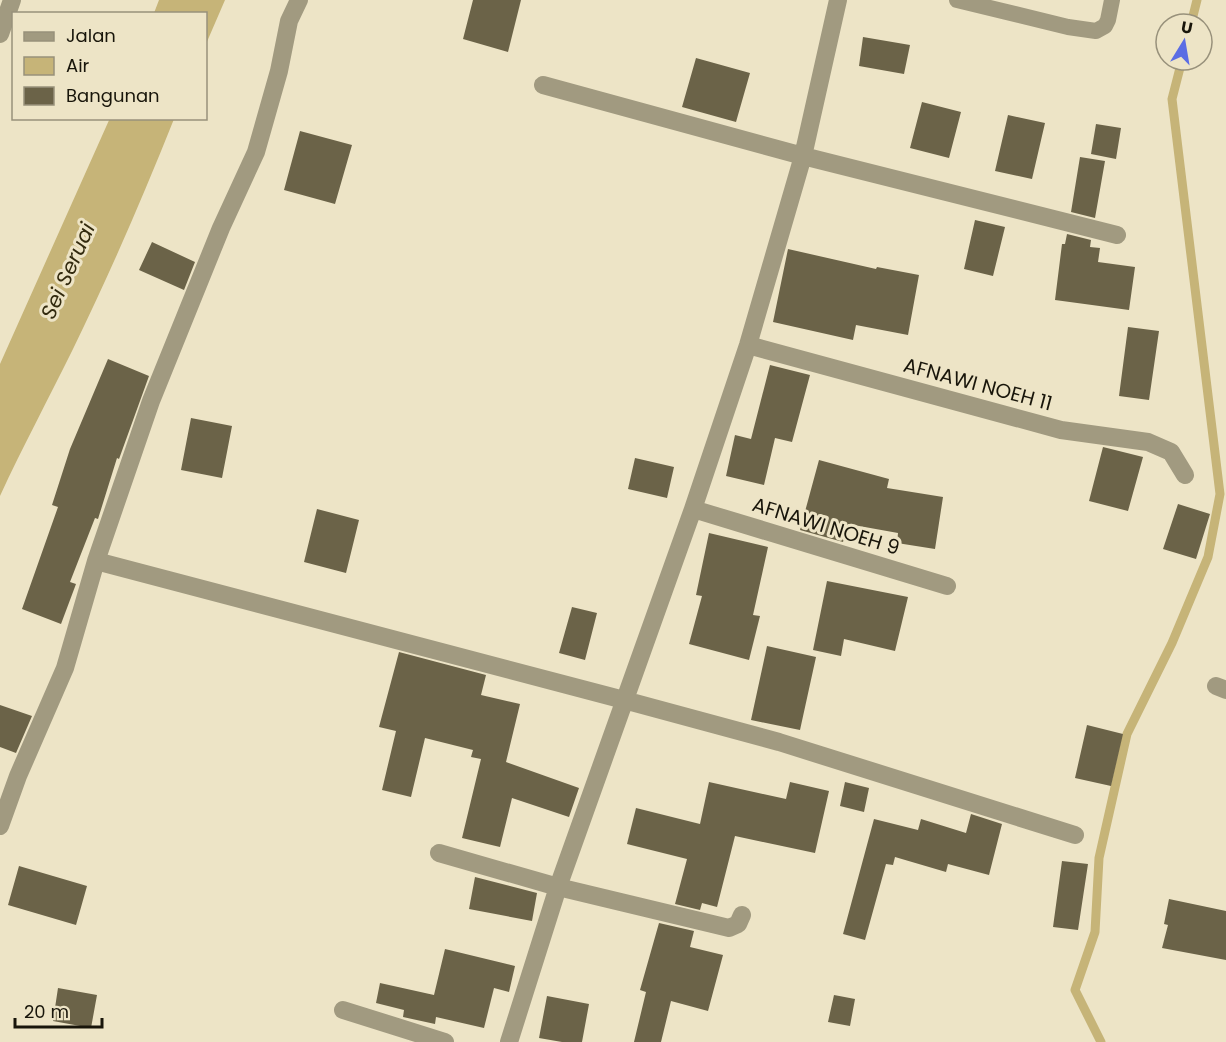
<svg xmlns="http://www.w3.org/2000/svg" width="1226" height="1042" viewBox="0 0 1226 1042" font-family="Poppins,sans-serif">
<style>
.water{fill:#c6b478}
.lines{fill:none;stroke-linecap:round;stroke-linejoin:round}
.stream{stroke:#c6b478;stroke-width:9}
.building{fill:#6b6348}
.lane{stroke:#a19a80;stroke-width:16}
.street{stroke:#a19a80;stroke-width:18}
.labels{text-anchor:middle;stroke-width:6;stroke-linejoin:round;paint-order:stroke}
.street-label{font-size:20px;fill:#18150a;stroke:#ede4c6}
.water-label{font-size:21px;font-style:italic;fill:#322a0e;stroke:#ede4c6}
</style>
<rect width="100%" height="100%" fill="#ede4c6"/>
<path class="water" d="M 159,0 L 225,0 L 206,44 L 206,14 L 154,13 Z
M 110,118 L 174,119 C 143,197 110,273 73,349 C 49,398 23,446 0,496 L 0,364 Z"/>
<g class="lines">
<path class="stream" d="M 1191,24 L 1197,0
M 1101,1042 L 1075,990 L 1095,932 L 1099,858 L 1127,734 L 1172,643 L 1208,557 L 1220,494 L 1172,99 L 1182,60"/>
</g>
<path class="building" d="M 473,0 L 521,0 L 508,52 L 463,39 Z
M 863,37 L 910,45 L 904,74 L 859,66 Z
M 696,58 L 750,73 L 736,122 L 682,107 Z
M 922,102 L 961,112 L 949,158 L 910,148 Z
M 1008,115 L 1045,123 L 1032,179 L 995,171 Z
M 1096,124 L 1121,128 L 1116,159 L 1091,154 Z
M 300,131 L 352,145 L 335,204 L 284,190 Z
M 1080,157 L 1105,161 L 1095,218 L 1071,212 Z
M 975,220 L 1005,227 L 993,276 L 964,269 Z
M 1067,234 L 1091,240 L 1090,247 L 1100,248 L 1098,262 L 1135,267 L 1129,310 L 1055,300 L 1062,244 L 1065,244 Z
M 152,242 L 195,262 L 184,290 L 139,270 Z
M 788,249 L 876,269 L 877,267 L 919,275 L 908,335 L 856,325 L 853,340 L 773,322 Z
M 1128,327 L 1159,331 L 1149,400 L 1119,396 Z
M 108,359 L 149,376 L 119,459 L 117,458 L 98,519 L 95,518 L 70,582 L 76,584 L 61,624 L 22,609 L 58,507 L 52,505 L 70,449 Z
M 770,365 L 810,375 L 792,442 L 775,438 L 764,485 L 726,476 L 735,435 L 751,439 Z
M 191,418 L 232,426 L 222,478 L 181,470 Z
M 1103,447 L 1143,457 L 1128,511 L 1089,501 Z
M 635,458 L 674,467 L 667,498 L 628,489 Z
M 819,460 L 889,479 L 887,488 L 943,497 L 935,549 L 897,543 L 898,533 L 848,524 L 843,542 L 800,530 Z
M 1178,504 L 1210,514 L 1196,559 L 1163,549 Z
M 317,509 L 359,520 L 346,573 L 304,562 Z
M 709,533 L 768,547 L 753,615 L 760,616 L 749,660 L 689,644 L 702,596 L 696,595 Z
M 827,581 L 908,597 L 895,651 L 844,639 L 841,656 L 813,650 Z
M 572,607 L 597,613 L 585,660 L 559,653 Z
M 767,646 L 816,657 L 800,730 L 751,720 Z
M 399,652 L 486,675 L 481,695 L 520,704 L 506,762 L 579,788 L 569,817 L 512,798 L 500,847 L 462,838 L 481,759 L 471,757 L 473,750 L 425,738 L 411,797 L 382,790 L 396,731 L 379,727 Z
M 0,705 L 32,716 L 16,753 L 0,747 Z
M 1087,725 L 1123,734 L 1111,786 L 1075,778 Z
M 709,782 L 786,799 L 790,782 L 829,791 L 815,853 L 735,836 L 717,907 L 702,903 L 700,910 L 675,904 L 687,859 L 627,844 L 636,808 L 700,824 Z
M 845,782 L 869,788 L 864,812 L 840,806 Z
M 971,814 L 1002,824 L 989,875 L 948,864 L 946,872 L 895,857 L 893,865 L 886,864 L 865,940 L 843,934 L 874,819 L 918,830 L 921,819 L 966,833 Z
M 1062,861 L 1088,864 L 1078,930 L 1053,927 Z
M 19,866 L 87,886 L 76,925 L 8,905 Z
M 475,877 L 537,893 L 532,921 L 469,909 Z
M 1169,899 L 1226,911 L 1226,960 L 1162,948 L 1168,925 L 1164,924 Z
M 659,923 L 694,931 L 690,947 L 723,955 L 708,1011 L 671,1001 L 661,1042 L 634,1042 L 646,992 L 640,990 Z
M 445,949 L 515,966 L 509,992 L 494,988 L 484,1028 L 436,1017 L 435,1024 L 403,1017 L 404,1010 L 376,1003 L 380,983 L 434,995 Z
M 58,988 L 97,995 L 91,1028 L 53,1021 Z
M 834,995 L 855,999 L 850,1026 L 828,1022 Z
M 547,996 L 589,1004 L 582,1042 L 562,1042 L 539,1038 Z"/>
<g class="lines">
<path class="lane" d="M 957,0 L 1068,27 L 1096,31 L 1105,26 L 1108,20 L 1112,0"/>
<path class="street" d="M 0,34 L 12,0
M 543,85 L 803,156 L 1117,235
M 748,345 L 1061,430 L 1148,442 L 1171,452 L 1185,475
M 693,509 L 947,586
M 96,561 L 624,700 L 779,742 L 1075,835
M 1216,686 L 1226,690
M 0,826 L 18,776 L 65,668 L 96,561 L 151,401 L 221,228 L 256,152 L 279,71 L 289,21 L 299,0
M 439,853 L 558,887 L 729,928 L 738,924 L 742,915
M 343,1010 L 445,1042
M 509,1042 L 558,887 L 693,509 L 748,345 L 803,156 L 838,0"/>
</g>
<g class="labels">
<g class="street-label">
<text transform="translate(978 384) rotate(15)" y="7">AFNAWI NOEH 11</text>
<text transform="translate(826 526) rotate(17)" y="7">AFNAWI NOEH 9</text>
</g>
<g class="water-label">
<text transform="translate(68 271) rotate(-66)" y="7">Sei Seruai</text>
</g>
</g>
<rect x="12" y="12" width="195" height="108" fill="#ede4c6" stroke="#98917b" stroke-width="1.5"/>
<rect x="24" y="32" width="30" height="9" fill="#a19a80" stroke="#98917b" stroke-width="1.5"/>
<text x="66" y="42" font-size="18" fill="#18150a">Jalan</text>
<rect x="24" y="57" width="30" height="18" fill="#c6b478" stroke="#98917b" stroke-width="1.5"/>
<text x="66" y="72" font-size="18" fill="#18150a">Air</text>
<rect x="24" y="87" width="30" height="18" fill="#6b6348" stroke="#98917b" stroke-width="1.5"/>
<text x="66" y="102" font-size="18" fill="#18150a">Bangunan</text>
<g transform="translate(1184 42) rotate(11)"><circle r="28" fill="#ede4c6" stroke="#98917b" stroke-width="1.5"/>
<path d="M0-4.5L10 22L0 15L-10 22Z" fill="#5b6de4"/>
<text y="-9" font-size="16" font-weight="bold" text-anchor="middle" fill="#18150a">U</text>
</g>
<path d="M15 1018v9h87v-9" fill="none" stroke="#18150a" stroke-width="3"/>
<text x="24" y="1018" font-size="18" fill="#18150a" stroke="#ede4c6" stroke-width="4.5" paint-order="stroke">20 m</text>
</svg>
